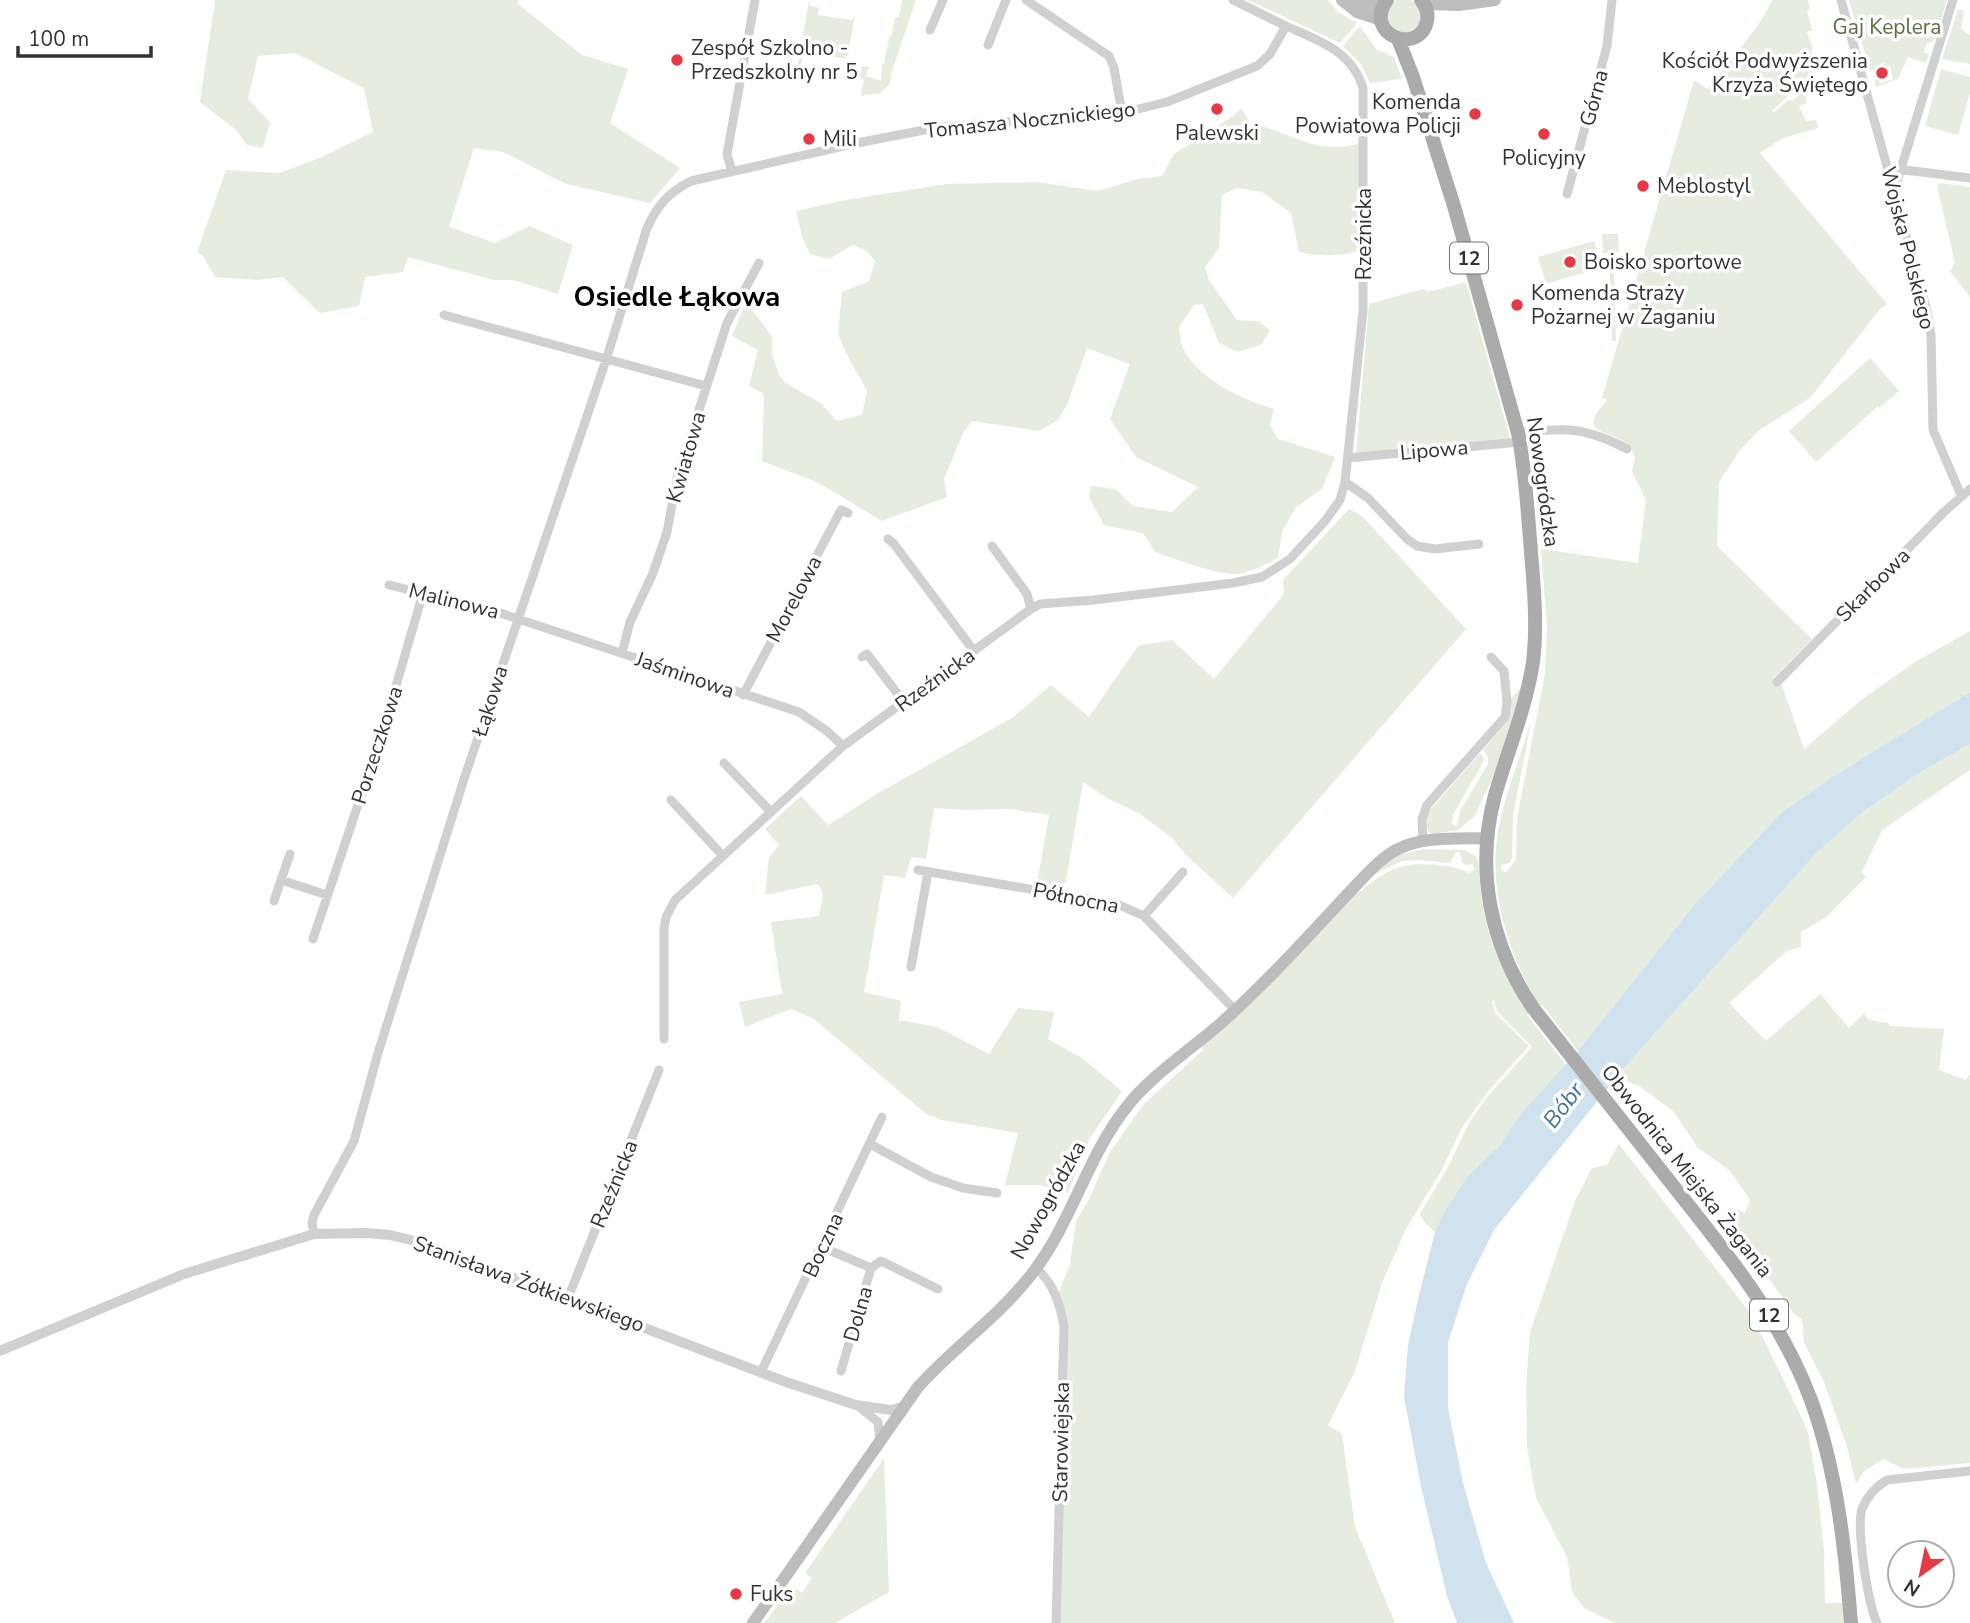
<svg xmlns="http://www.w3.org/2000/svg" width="1970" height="1623" viewBox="0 0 1970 1623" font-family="'Nunito Sans',sans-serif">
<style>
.green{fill:#e6ecdf}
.water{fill:#cfe2ee}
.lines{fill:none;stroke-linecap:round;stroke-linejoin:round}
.minor{stroke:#d0d0d0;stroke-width:9}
.tertiary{stroke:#d0d0d0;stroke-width:10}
.secondary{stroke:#bdbdbd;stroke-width:12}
.primary{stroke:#ababab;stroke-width:14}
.poi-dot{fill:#e63946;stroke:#fff;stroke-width:2.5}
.labels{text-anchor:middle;stroke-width:7;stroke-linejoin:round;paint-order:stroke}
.shield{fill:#fff;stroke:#707070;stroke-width:2}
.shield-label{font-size:19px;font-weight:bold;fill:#333}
.park-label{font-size:21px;fill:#56703f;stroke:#fff}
.poi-label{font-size:21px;fill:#333;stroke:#fff;text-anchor:start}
.street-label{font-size:21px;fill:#333;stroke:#fff}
.water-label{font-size:23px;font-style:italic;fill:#3f7597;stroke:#fff}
.district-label{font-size:28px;font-weight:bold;fill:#000;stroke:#fff}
</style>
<rect width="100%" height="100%" fill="#fff"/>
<path class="green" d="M1387 16a17 17 0 1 1 34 0a17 17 0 1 1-34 0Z
M 215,0 L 518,0 L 518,4 L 582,55 L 628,69 L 610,123 L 680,168 L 650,203 L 566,184 L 503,152 L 474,148 L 449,227 L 495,243 L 529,226 L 573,245 L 558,294 L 513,280 L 494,280 L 408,257 L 403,272 L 365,277 L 359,306 L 320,313 L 283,277 L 257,280 L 215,277 L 203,256 L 197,252 L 226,170 L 280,173 L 322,157 L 373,132 L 364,88 L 295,53 L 258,56 L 248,99 L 270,122 L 263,148 L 247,145 L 235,129 L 200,102 Z
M 809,0 L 810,6 L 819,8 L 818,15 L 852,20 L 855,14 L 848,56 L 843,56 L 848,59 L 804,51 L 800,71 L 797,70 Z
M 902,0 L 916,0 L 891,74 L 890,84 L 880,93 L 861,96 L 864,78 L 859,78 L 862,66 L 869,67 L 866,76 L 881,81 L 882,64 L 884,64 L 889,38 L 891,37 L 895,17 L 899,17 Z
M 1248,0 L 1328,0 L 1338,12 L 1357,23 L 1340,43 Z
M 1773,0 L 1808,0 L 1810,9 L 1807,10 L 1812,30 L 1807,32 L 1813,48 L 1811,51 L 1818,68 L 1772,111 L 1774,112 L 1790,99 L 1792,101 L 1804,91 L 1807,103 L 1799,106 L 1806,121 L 1816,120 L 1818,128 L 1783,138 L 1760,153 L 1887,304 L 1880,309 L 1811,397 L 1758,431 L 1740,450 L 1719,482 L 1717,546 L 1812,639 L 1773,679 L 1782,685 L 1804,749 L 1861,700 L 1915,662 L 1970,631 L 1970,692 L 1829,779 L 1782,812 L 1694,905 L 1578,1051 L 1542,1005 L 1539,1005 C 1507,952 1487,888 1499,825 C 1507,788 1522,753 1532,717 L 1513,815 L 1512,858 L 1509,863 L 1501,865 L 1501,870 L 1506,872 L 1516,860 L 1517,818 L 1545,674 L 1547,626 L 1541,549 L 1638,563 L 1646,500 L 1632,471 L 1635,457 C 1633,454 1632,450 1630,447 C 1612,428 1573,437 1607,400 L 1602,398 L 1694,80 L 1708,89 L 1757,27 Z
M 1849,0 L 1947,0 L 1934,41 L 1927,43 L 1924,52 L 1929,54 L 1926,63 L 1908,57 L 1898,79 L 1875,87 L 1875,80 L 1879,79 L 1880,83 L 1893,79 L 1890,66 L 1885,67 L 1884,63 L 1875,66 L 1876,70 L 1870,70 Z
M 1958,9 L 1964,11 L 1961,29 L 1970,35 L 1970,64 L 1942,59 Z
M 1360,26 L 1376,49 L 1394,57 L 1402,79 L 1370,83 L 1361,64 L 1343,46 Z
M 1941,69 L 1970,77 L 1970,93 L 1958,135 L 1925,126 Z
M 1241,108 L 1251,124 C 1296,132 1314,158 1364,142 L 1364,250 C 1341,256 1322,257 1299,252 L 1291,213 L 1262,192 L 1237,188 L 1222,195 L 1219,248 L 1205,267 L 1209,280 L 1237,320 L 1258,321 L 1270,330 L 1261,345 L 1237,352 L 1219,343 L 1203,304 L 1194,305 L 1179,327 C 1180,332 1180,338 1181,343 C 1192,377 1243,400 1274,409 L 1270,425 L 1278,439 L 1335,457 L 1322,489 L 1296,507 L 1282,532 L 1278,558 C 1265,565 1251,572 1236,574 C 1216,575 1176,559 1155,552 L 1143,533 L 1104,525 L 1089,497 L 1091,486 L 1115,489 L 1133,506 L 1172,512 L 1198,487 L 1136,457 L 1110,419 L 1130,364 L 1087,348 L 1067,405 L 1058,420 L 1039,431 L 972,421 L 963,433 L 944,479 L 947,497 L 882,521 L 819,483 L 762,461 L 764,394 L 749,386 L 758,350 L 732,336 L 746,302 L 772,336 L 772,354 L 779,375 L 785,383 L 819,402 L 837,421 L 862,415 L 867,390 L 850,361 L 838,334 L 842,292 L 869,281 L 875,261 L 867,251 L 853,245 L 829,259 L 810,254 L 802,236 L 796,211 L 840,201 L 946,184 L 1036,182 L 1098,191 L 1138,179 L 1162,176 L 1174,154 L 1233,116 Z
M 1940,183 L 1970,187 L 1970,297 L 1950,271 L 1955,263 L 1937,186 Z
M 1602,234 L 1618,234 L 1619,252 L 1613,253 L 1616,341 L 1612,341 L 1609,253 L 1603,253 Z
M 1594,241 L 1602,267 L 1546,284 L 1538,257 Z
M 1466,282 L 1510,438 L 1509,440 L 1382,452 L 1356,453 L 1369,304 L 1423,289 L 1428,292 Z
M 1870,358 L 1899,391 L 1879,408 L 1878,406 L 1816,462 L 1789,431 Z
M 1349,509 L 1362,516 L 1466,629 L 1233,898 L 1185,854 L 1172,838 L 1140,814 L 1107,798 L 1083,782 L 1066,881 L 1061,886 L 1037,884 L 1049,815 L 1010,809 L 964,810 L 934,808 L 926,859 L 911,857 L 905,878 L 884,875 L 864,992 L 901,1001 L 899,1020 L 937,1027 L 989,1054 L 1018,1008 L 1054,1012 L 1048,1039 L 1082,1058 L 1122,1091 L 1090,1138 L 1068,1193 L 1039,1185 L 1005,1185 L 1018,1133 L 942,1120 L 925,1113 L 814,1019 L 791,1009 L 745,1027 L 739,1002 L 782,994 L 771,922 L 819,916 L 823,893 L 818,884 L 765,895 L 769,857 L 779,845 L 765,829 L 801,796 L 828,825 L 880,792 L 1012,718 L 1051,685 L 1089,717 L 1138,646 L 1172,640 L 1214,679 L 1284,594 L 1283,580 Z
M 1522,686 L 1504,752 L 1475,816 L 1458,830 L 1434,834 L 1428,832 L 1426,817 L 1429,811 L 1480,753 L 1484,758 L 1482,764 L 1454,813 L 1451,824 L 1457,826 L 1460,811 L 1488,764 L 1488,757 L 1483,750 L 1507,721 L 1509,701 Z
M 1970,744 L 1970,770 L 1882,830 L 1862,872 L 1866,877 L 1825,918 L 1801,932 L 1801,947 L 1787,951 L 1729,1003 L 1766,1041 L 1820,994 L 1849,1028 L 1864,1013 L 1869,1020 L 1888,1023 L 1890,1026 L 1944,1029 L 1939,1070 L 1966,1080 L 1970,1074 L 1970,1463 L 1903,1469 L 1884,1459 L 1864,1471 L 1856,1484 L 1847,1447 L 1824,1382 L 1804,1343 L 1802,1319 L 1795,1315 L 1746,1246 L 1745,1242 L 1726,1220 L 1728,1214 L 1737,1209 L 1745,1213 L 1750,1200 L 1730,1171 L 1697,1147 L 1674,1112 L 1638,1085 L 1623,1080 L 1624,1068 L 1816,852 L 1864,811 L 1922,771 Z
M 1425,849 L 1465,850 L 1477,857 C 1481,871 1479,887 1482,901 C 1488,943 1505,979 1529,1013 L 1527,1015 L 1566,1065 L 1517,1118 L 1500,1145 L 1467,1177 L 1435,1232 L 1425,1223 L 1420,1214 L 1449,1165 L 1469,1123 L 1487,1097 L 1532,1047 L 1497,1011 L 1494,1001 L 1492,1001 L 1495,1013 L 1529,1046 L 1489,1090 L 1461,1129 L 1442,1170 L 1407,1227 L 1382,1283 L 1355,1371 L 1328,1425 L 1342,1434 L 1355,1527 L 1395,1623 L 1060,1623 L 1060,1311 L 1056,1295 L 1060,1290 L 1070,1264 L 1076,1221 L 1089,1199 L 1110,1152 L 1144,1104 L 1203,1050 L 1202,1046 C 1228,1023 1254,1001 1277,976 C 1311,942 1353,887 1396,868 C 1412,861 1456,864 1469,873 L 1475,869 L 1472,864 L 1466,865 L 1462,862 L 1460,853 L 1456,852 L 1450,863 L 1419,860 L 1402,861 L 1375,874 L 1398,855 Z
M 1619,1144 L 1751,1314 L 1792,1397 L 1808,1432 L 1817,1484 L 1824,1550 L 1825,1603 L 1844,1603 L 1846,1623 L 1615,1623 L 1584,1608 L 1572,1592 L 1567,1557 L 1536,1498 L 1527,1447 L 1526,1386 L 1530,1332 L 1575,1201 L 1592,1168 L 1607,1165 Z
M 884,1458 L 889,1592 L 835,1623 L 764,1623 L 792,1586 L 802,1593 L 812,1578 L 805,1573 Z"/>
<path class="water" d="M 1970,692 L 1970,744 L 1922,771 L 1864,811 L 1816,853 L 1624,1068 L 1494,1230 L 1467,1284 L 1448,1342 L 1448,1408 L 1463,1483 L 1486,1563 L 1514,1623 L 1457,1623 L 1447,1596 L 1420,1482 L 1404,1396 L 1408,1345 L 1419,1295 L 1435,1232 L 1445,1211 L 1467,1177 L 1500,1145 L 1517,1118 L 1578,1051 L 1694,905 L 1782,812 L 1829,779 Z"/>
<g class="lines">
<path class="minor" d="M 1026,0 L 1109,56 L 1114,68 L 1122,113
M 1841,0 L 1927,311 L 1931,335 L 1933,430 L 1961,495
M 930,30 L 943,0
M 988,45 L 1006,0
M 1897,169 L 1970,178
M 732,172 L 727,154 L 755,0
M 1895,188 L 1953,0
M 1567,194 L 1607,46 L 1612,0
M 444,315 L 706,386
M 1518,433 C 1566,428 1583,426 1627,449
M 1348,458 L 1520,442
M 1345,482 L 1368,498 L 1407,539 L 1417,546 L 1435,549 L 1479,544
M 888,539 L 894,544 L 974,651
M 992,546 L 1027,594 L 1031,609
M 389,585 L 488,609 L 799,712 L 827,731 L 843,746
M 622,653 L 630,622 L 653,573 L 667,532 L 677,478 L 727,323 L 759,263
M 862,657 L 867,654 L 904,702
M 1777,682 L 1944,512 L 1970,489
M 743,695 L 841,510 L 848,513
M 724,763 L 771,812
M 671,800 L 723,856
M 1423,842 L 1422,819 L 1427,805 L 1505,717 L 1507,702 L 1504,671 L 1491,657
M 290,854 L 281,880 L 327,895
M 918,870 L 1117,904 L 1144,916 L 1235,1010
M 274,901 L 281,880
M 1144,916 L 1183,872
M 313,939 L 384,727 L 423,593
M 911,967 L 928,872
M 664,1039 L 664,929 L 666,917 L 675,900 L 843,746 L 1031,609 L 1040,604 L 1094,600 L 1233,583 L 1262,577 L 1290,559 L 1325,521 L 1340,500 L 1345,482 L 1363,311 L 1363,88 C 1352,51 1318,40 1286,26
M 870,1144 L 931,1177 L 963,1188 L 997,1193
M 314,1234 L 312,1223 L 314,1215 L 354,1141 L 378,1053 L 464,779 L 607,357 L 646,231 C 656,206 668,193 691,181 L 857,143 L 940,127 L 1122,113 L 1167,102 L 1257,66 L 1270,54 L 1286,26 L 1233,0
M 822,1247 L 871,1268 L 841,1371
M 871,1268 L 881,1261 L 938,1289
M 1036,1268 C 1054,1284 1060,1304 1064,1327 L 1056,1623
M 568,1298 L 659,1070
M 761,1372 L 882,1117
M 858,1406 L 878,1422 L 880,1441
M 1877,1623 C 1868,1603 1856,1529 1862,1509 C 1867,1497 1875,1487 1887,1480 L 1970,1471"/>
<path class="tertiary" d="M 0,1351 L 184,1274 L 314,1234 L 367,1233 L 390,1235 L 419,1242 L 786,1382 L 856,1405 L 891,1410 L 905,1406"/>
<path class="secondary" d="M 1342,0 L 1357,12 L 1381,20
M 1348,0 L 1370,6 L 1384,4
M 1424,4 L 1459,5 L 1495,0
M 753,1623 L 918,1387 C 955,1346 1001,1315 1034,1271 C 1072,1221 1087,1158 1125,1109 C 1150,1076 1189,1051 1220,1024 C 1264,985 1303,942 1343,899 C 1358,884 1379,858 1398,849 C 1423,836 1459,839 1487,838"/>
<path class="primary" d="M 1387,0 C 1362,34 1419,57 1427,21 C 1429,13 1426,7 1421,0
M 1398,39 L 1413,77 L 1454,206 L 1518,433 C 1525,468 1527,504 1530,539 C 1533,579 1538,621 1533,662 C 1526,708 1508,750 1495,795 C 1475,869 1490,945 1533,1008 C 1579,1066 1625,1125 1671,1183 C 1725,1251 1780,1317 1811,1400 C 1837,1472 1845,1547 1851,1623"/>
</g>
<g class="poi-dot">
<circle cx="677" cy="60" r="7"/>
<circle cx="1882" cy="73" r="7"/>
<circle cx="1217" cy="109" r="7"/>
<circle cx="1475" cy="114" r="7"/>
<circle cx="1544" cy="134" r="7"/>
<circle cx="809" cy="139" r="7"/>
<circle cx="1643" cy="186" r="7"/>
<circle cx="1570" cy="262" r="7"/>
<circle cx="1517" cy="305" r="7"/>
<circle cx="736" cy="1594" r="7"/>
</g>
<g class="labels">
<g class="shield">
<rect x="1450" y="242.5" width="38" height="31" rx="5"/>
<rect x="1750" y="1299.5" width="38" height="31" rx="5"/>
</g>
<g class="shield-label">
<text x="1469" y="265">12</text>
<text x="1769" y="1322">12</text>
</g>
<g class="park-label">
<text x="1887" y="34">Gaj Keplera</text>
</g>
<g class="poi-label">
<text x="691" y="55">Zespół Szkolno -<tspan x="691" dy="24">Przedszkolny nr 5</tspan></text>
<text x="1868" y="68" text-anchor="end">Kościół Podwyższenia<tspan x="1868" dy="24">Krzyża Świętego</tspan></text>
<text x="1461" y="109" text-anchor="end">Komenda<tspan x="1461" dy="24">Powiatowa Policji</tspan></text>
<text x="1217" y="140" text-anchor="middle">Palewski</text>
<text x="823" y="146">Mili</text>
<text x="1544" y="165" text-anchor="middle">Policyjny</text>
<text x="1657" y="193">Meblostyl</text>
<text x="1584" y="269">Boisko sportowe</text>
<text x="1531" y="300">Komenda Straży<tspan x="1531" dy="24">Pożarnej w Żaganiu</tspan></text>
<text x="750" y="1601">Fuks</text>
</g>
<g class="street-label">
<text transform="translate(1594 98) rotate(-75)" y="7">Górna</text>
<text transform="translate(1030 120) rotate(-6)" y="7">Tomasza Nocznickiego</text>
<text transform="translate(1364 234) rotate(-90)" y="7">Rzeźnicka</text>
<text transform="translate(1908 248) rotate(76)" y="7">Wojska Polskiego</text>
<text transform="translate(1434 450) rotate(-5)" y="7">Lipowa</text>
<text transform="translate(686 457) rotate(-74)" y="7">Kwiatowa</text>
<text transform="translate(1543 482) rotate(82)" y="7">Nowogródzka</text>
<text transform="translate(1873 585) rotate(-45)" y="7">Skarbowa</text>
<text transform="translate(794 599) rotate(-62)" y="7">Morelowa</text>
<text transform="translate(454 601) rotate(14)" y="7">Malinowa</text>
<text transform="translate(685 675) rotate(19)" y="7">Jaśminowa</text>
<text transform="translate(935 680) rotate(-36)" y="7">Rzeźnicka</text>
<text transform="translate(490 701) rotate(-72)" y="7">Łąkowa</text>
<text transform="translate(377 745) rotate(-72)" y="7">Porzeczkowa</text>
<text transform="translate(1076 898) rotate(11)" y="7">Północna</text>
<text transform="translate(1687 1171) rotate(52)" y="7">Obwodnica Miejska Żagania</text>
<text transform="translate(614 1184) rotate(-68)" y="7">Rzeźnicka</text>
<text transform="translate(1048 1200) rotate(-61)" y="7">Nowogródzka</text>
<text transform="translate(823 1245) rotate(-65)" y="7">Boczna</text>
<text transform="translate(529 1284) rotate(20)" y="7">Stanisława Żółkiewskiego</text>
<text transform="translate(858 1314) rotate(-74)" y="7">Dolna</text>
<text transform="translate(1061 1442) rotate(-89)" y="7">Starowiejska</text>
</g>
<g class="water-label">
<text transform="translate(1563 1105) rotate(-53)" y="8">Bóbr</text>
</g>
<g class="district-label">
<text x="677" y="306">Osiedle Łąkowa</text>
</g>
</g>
<g transform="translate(1921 1574) rotate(213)"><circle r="33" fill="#ffffff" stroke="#adadad" stroke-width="2"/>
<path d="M0-5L12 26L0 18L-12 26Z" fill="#e63946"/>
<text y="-10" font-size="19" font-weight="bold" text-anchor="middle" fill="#333333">N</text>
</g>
<path d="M18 46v10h133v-10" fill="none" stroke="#333333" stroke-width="3.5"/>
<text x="28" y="46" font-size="21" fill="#333333" stroke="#ffffff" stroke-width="5" paint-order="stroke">100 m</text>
</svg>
